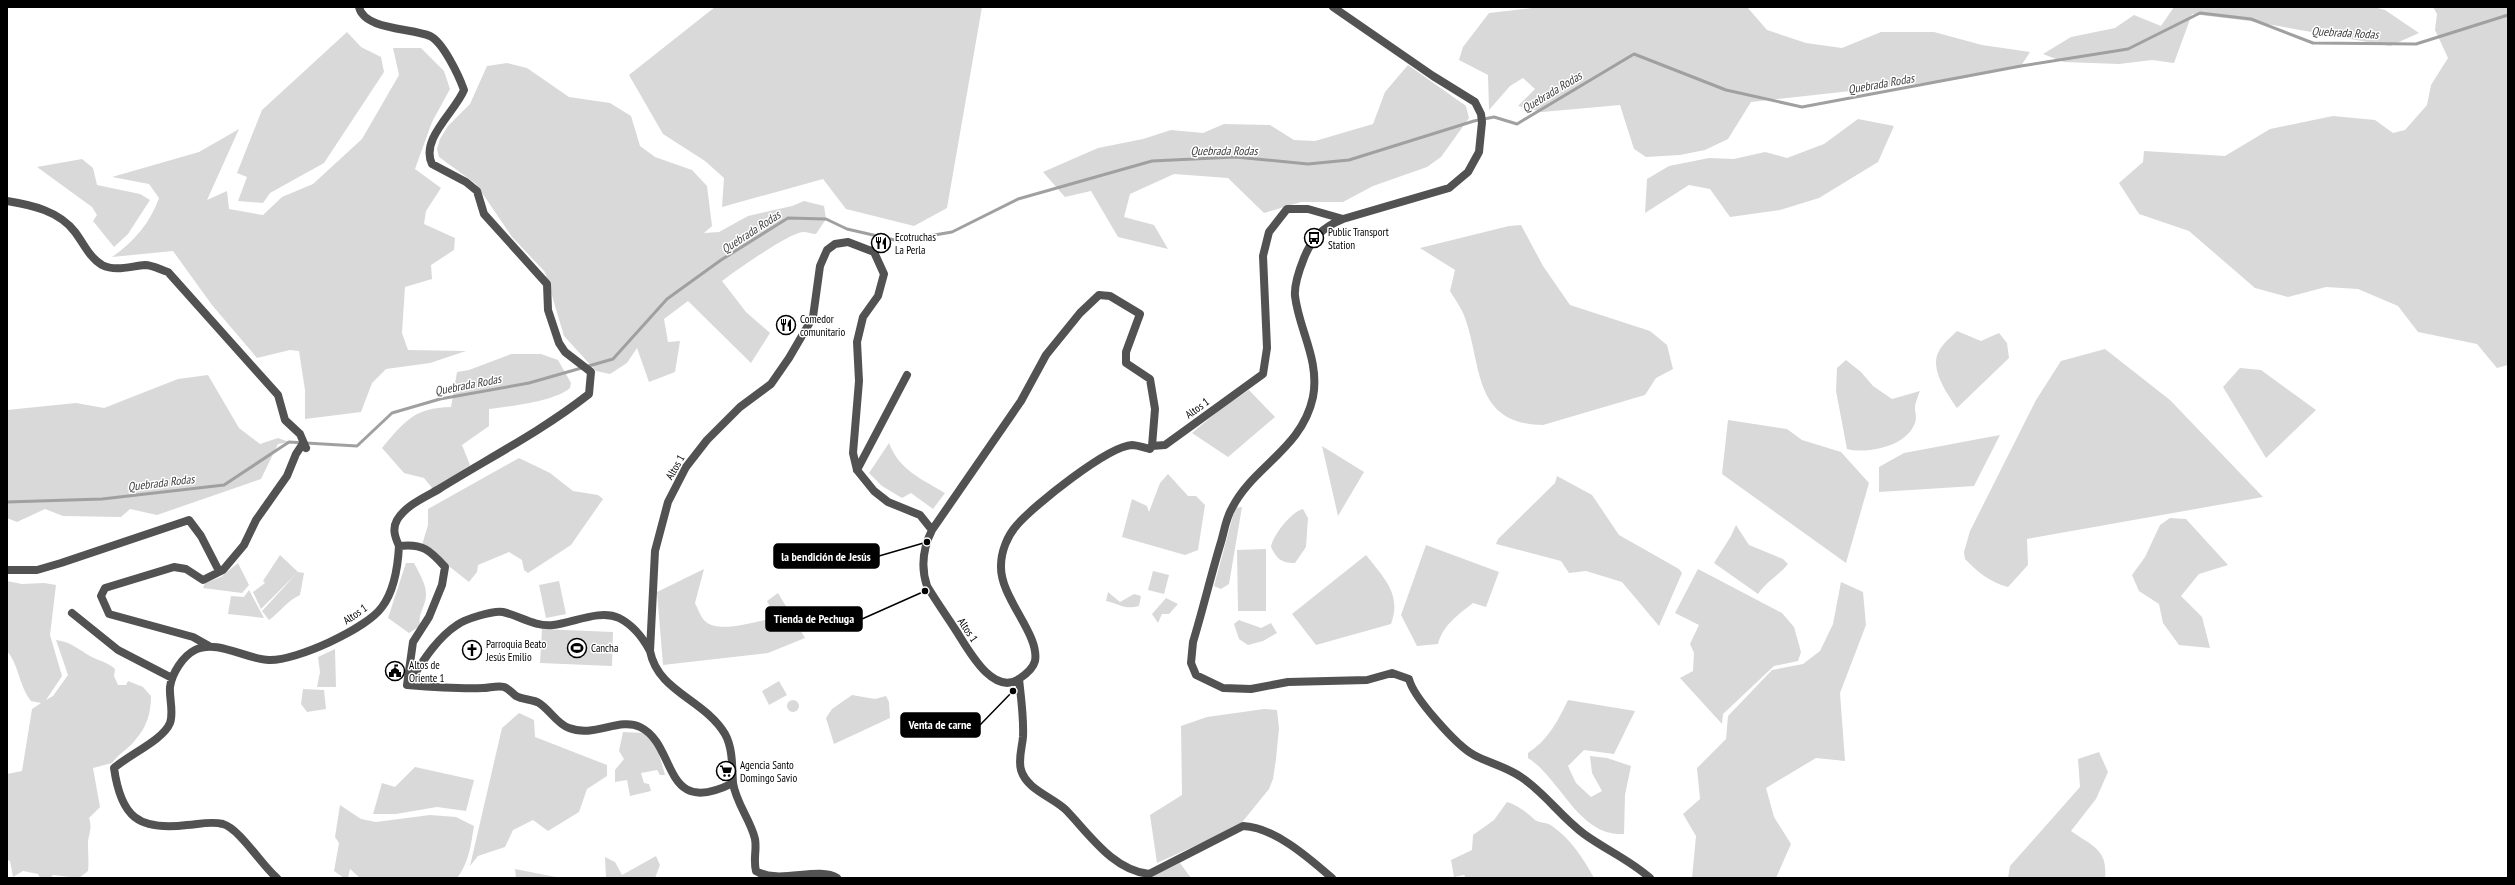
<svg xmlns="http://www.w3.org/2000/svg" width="2515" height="885" viewBox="0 0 2515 885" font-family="'PT Sans Narrow',sans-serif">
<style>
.green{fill:#d9d9d9}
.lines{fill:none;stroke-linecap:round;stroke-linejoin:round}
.stream{stroke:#a0a0a0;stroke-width:3}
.minor{stroke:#525252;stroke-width:8}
.labels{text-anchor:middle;stroke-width:3;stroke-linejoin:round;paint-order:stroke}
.poi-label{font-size:11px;fill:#000;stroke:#fff;text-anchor:start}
.street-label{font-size:11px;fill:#000;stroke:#fff}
.water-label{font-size:12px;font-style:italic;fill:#414141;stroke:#fff}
.leader{fill:none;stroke:#000;stroke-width:1.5}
.callout-dot{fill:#000;stroke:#fff;stroke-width:1.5}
.callout{fill:#000;stroke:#000;stroke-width:1.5}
.callout-label{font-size:12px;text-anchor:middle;font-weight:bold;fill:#fff}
</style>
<rect width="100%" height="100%" fill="#fff"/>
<path class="green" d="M 715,7 L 982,7 L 947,208 L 914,226 L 846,209 L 823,179 L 722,207 L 724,178 L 705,161 L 663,134 L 629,75 Z
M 1541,7 L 1747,7 L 1767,30 L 1806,43 L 1842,48 L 1881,32 L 1934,32 L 1982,45 L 2030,52 L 2021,66 L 1960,79 L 1751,102 L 1728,139 L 1705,150 L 1680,155 L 1646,157 L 1634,149 L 1620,105 L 1542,112 L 1518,106 L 1535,89 L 1523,78 L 1510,86 L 1489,110 L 1488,75 L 1459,60 L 1463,47 L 1489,13 Z
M 2174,7 L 2374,7 L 2385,10 L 2419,33 L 2390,46 L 2250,21 L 2192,14 L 2174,63 L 2152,60 L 2119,64 L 2064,62 L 2043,54 L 2071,37 L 2115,28 L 2134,15 L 2161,26 Z
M 2433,7 L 2508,7 L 2508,365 L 2497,368 L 2477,344 L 2418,332 L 2398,306 L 2358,289 L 2326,287 L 2288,297 L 2255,288 L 2189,231 L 2139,214 L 2119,183 L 2143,162 L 2144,151 L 2225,156 L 2270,129 L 2333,116 L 2375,120 L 2393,133 L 2405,130 L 2427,105 L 2431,85 L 2448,58 L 2435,30 L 2437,14 Z
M 347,32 L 361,47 L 381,57 L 384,72 L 324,163 L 270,193 L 263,203 L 238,201 L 247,177 L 237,173 L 262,110 Z
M 393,48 L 421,48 L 444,71 L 450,89 L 432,122 L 415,169 L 441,188 L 426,211 L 424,224 L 455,238 L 454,250 L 431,265 L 432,279 L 405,287 L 402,333 L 408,350 L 466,351 L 430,363 L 386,369 L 372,383 L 361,412 L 305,419 L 305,390 L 299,351 L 290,350 L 257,358 L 212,305 L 173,251 L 112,257 C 134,242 150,223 159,198 L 149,184 L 112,177 L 199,152 L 239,129 L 207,200 L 227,191 L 229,209 L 263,215 L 282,197 L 313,184 L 362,139 L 399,75 Z
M 507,63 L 527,68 L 569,97 L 610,103 L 631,116 L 640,146 L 655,157 L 692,170 L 707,186 L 712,226 L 704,233 L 719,232 L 748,216 L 792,206 L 804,201 L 824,206 L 826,219 L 816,234 C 812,234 807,232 803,232 C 789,233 735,271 722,281 L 746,312 L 770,333 L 751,363 L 688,301 L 664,319 L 668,342 L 680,341 L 675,372 L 649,382 L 637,348 L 627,363 L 610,374 L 596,371 L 564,336 L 545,272 L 512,237 L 476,184 L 439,157 L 437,149 L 440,139 L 448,126 L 470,104 L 487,66 Z
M 1408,65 L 1466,106 L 1469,118 L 1441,157 L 1427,167 L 1373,186 L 1343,202 L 1301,202 L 1264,213 L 1228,178 L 1174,174 L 1130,194 L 1124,217 L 1154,225 L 1168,249 L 1118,237 L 1091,191 L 1065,197 L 1043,172 L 1098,148 L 1143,139 L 1171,130 L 1203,133 L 1224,124 L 1270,125 L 1294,140 L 1315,141 L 1373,124 L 1385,92 Z
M 1858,119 L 1894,126 L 1878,162 L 1819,198 L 1780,210 L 1730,217 L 1710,189 L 1689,185 L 1645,213 L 1647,179 L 1669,166 L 1709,158 L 1734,159 L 1765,152 L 1787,158 L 1824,144 Z
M 82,159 L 93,168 L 97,185 L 140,194 L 150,200 L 128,234 L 114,247 L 93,221 L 97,215 L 92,207 L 37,167 Z
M 1521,225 L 1543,266 L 1570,305 L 1650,331 L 1667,345 L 1673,369 L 1656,378 L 1645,395 L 1543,425 C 1474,424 1482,368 1466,321 C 1463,310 1456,301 1450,291 L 1455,270 L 1420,248 L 1509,226 Z
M 1957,331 L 1981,341 L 1999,333 L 2007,343 L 2009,358 L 1957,408 C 1948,395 1930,370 1938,353 C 1942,344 1950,338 1957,331 Z
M 2105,349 L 2170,400 L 2263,497 L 2027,539 L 2028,565 L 2008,587 C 1989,582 1978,572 1965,559 L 1964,552 L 1970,531 L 2036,400 L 2061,361 Z
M 511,354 L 541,354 L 558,360 L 571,383 L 570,388 C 553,402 511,406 489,409 L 489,426 L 462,445 L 470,465 L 433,489 L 424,478 L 404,473 L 382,448 C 405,421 414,408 451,407 L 457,372 L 469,370 Z
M 1846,360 L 1861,372 L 1873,386 L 1892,399 L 1920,391 C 1918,396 1915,403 1915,409 C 1916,416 1917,421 1913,427 C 1903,447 1866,454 1847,449 L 1836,391 L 1837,368 Z
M 2240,368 L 2261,370 L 2316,410 L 2266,458 L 2223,387 Z
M 208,375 L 239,428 L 260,444 L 278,438 L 289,442 L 278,444 L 261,479 L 157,515 L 130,509 L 121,517 L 63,516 L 45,509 L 17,522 L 7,518 L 7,410 L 76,403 L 104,408 L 178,379 Z
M 1249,390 L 1275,417 L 1228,457 L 1192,433 L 1223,407 Z
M 1728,420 L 1787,429 L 1802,440 L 1841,452 L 1869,483 L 1846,563 L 1722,474 Z
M 2000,435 L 1974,486 L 1879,492 L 1879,467 L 1904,453 Z
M 889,443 C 899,470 922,479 945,493 L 933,509 L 911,493 L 902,498 L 882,486 L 869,473 Z
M 1322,446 L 1364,472 L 1338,516 Z
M 519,458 L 550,473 L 573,491 L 598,495 L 603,499 L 571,545 L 528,573 L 524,570 L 522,560 L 509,552 L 478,565 L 477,572 L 469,582 L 422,545 L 428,525 L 428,509 Z
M 1168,474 L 1188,496 L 1196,496 L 1205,505 L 1198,550 L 1185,555 L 1122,537 L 1132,499 L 1147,506 L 1149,512 L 1160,483 Z
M 1557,476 L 1592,495 L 1619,535 L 1679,569 L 1682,573 L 1659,626 L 1622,582 L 1586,571 L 1569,573 L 1561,561 L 1496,544 L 1498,539 L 1555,483 Z
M 1242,507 L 1229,584 L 1221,589 L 1214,586 L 1235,508 Z
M 1303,509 L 1308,518 L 1306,547 L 1295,563 C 1281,563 1277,559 1271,547 C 1273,535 1291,512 1303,509 Z
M 2170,518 L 2186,519 L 2228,565 L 2199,574 L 2181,596 L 2202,617 L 2210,648 L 2179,645 L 2163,623 L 2159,604 L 2139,591 L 2132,575 L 2145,557 L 2160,525 Z
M 1736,525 L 1749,545 L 1783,559 L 1788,564 C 1778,576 1767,581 1758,594 L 1714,563 L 1731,536 Z
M 1426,545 L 1499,572 L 1486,607 L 1473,603 C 1458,615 1443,625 1438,644 L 1417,646 L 1401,615 Z
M 1266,549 L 1266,611 L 1238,611 L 1237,550 Z
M 280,555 L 298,572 L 304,573 L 300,595 C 287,601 280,612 269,620 L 262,611 L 297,573 L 261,609 L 253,592 L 265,583 L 263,581 Z
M 1366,555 C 1384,578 1402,594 1391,624 L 1316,645 L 1292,614 Z
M 238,563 L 249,585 L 242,593 L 203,588 L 205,583 L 221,577 Z
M 406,563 L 414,563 C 419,573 427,585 426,596 C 425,608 418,612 420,626 L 409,633 L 388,618 Z
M 704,569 L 695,603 C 698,609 701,618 706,622 C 721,634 758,620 776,618 L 767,601 L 778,593 L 805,638 L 768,653 L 663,665 L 657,592 Z
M 1698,569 L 1782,613 L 1794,627 L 1801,652 L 1798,661 L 1774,666 L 1723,714 L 1722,724 L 1680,678 L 1693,671 L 1694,653 L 1690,644 L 1699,625 L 1675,613 Z
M 1153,571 L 1169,575 L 1164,594 L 1148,590 Z
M 7,581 L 22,584 L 44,583 L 56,585 L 50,635 L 62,676 L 46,700 L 53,696 L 68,675 L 56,640 C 71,642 78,649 90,656 C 99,661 108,662 115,669 L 114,676 L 118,685 L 126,685 L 128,681 L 143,687 L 151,696 C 151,712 147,727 136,739 C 129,749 119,753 112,763 L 93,768 L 100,807 L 89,818 C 93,829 88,834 88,844 C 88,854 89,862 88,871 L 79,878 L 53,875 L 50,878 L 40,878 L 38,874 L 23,871 L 13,877 L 10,861 L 7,860 L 7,774 L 22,771 L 32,709 L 41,703 L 31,701 C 19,686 19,665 7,651 Z
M 559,581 L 566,614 L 546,618 L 539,585 Z
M 1841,582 L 1863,592 L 1866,625 L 1840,693 L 1845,761 L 1816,758 L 1766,788 L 1774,817 L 1791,844 L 1776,878 L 1692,878 L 1696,836 L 1683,814 L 1700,799 L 1697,768 L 1726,739 L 1728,716 L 1772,670 L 1803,664 L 1820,651 L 1833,624 Z
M 249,590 L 264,618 L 228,614 L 231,596 L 244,597 Z
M 1108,592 L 1120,602 L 1134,594 L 1141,596 L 1139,606 C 1124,610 1120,604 1106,601 Z
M 1166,598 L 1178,604 L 1169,614 L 1162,614 L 1158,623 L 1152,614 Z
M 1239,620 L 1261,628 L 1271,623 L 1277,633 L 1263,641 L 1248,645 L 1239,639 L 1234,624 Z
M 542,629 L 613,632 L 612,666 L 540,663 Z
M 335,649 L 336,687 L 317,687 L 320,672 L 318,657 Z
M 779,681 L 787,695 L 769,705 L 762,691 Z
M 303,689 L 324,690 L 326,709 L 307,712 L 301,704 Z
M 852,695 L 875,699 L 886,696 L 889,702 L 890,718 L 834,744 L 826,718 L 832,709 Z
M787 706a6 6 0 1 1 12 0a6 6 0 1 1-12 0Z
M 1568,700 L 1635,711 L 1614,754 L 1584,750 L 1568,766 L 1576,783 L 1591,797 L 1602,791 L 1592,773 L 1590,756 L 1607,758 L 1631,766 L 1625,795 L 1624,834 C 1579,837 1561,779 1528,758 L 1528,753 C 1548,740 1558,721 1568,700 Z
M 1264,709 L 1277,710 L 1279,728 L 1276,759 L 1273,779 L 1269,789 L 1239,826 L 1157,863 L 1150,815 L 1182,795 L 1181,726 L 1207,717 Z
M 519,713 L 534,720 L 535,737 L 607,765 L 607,776 L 587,789 L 579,812 L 548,831 L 533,820 L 513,830 L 505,847 L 478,856 L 470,866 L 502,728 Z
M 623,732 L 644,733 L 657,747 L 665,775 L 660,775 L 657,770 L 641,773 L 644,783 L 649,784 L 651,791 L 630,796 L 627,780 L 615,782 L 615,770 L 624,759 L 619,751 Z
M 2099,752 L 2108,772 L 2096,799 L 2071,831 C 2092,846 2108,849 2105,878 L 2008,878 L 2010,866 L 2080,787 L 2078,759 Z
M 415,767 L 474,780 L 466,811 L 437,807 L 396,814 L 373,814 L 382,783 L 395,787 Z
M 1507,802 C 1519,806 1526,812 1535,820 C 1540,823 1547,822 1552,826 C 1571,839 1583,858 1594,878 L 1466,878 L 1464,875 L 1454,877 L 1451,860 L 1472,850 L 1473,835 L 1494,820 Z
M 340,805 L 361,819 L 376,822 L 430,815 L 456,817 L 474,826 C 471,844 469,863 457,878 L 360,878 L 350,869 L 348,878 L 344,878 L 334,871 L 339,843 L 335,837 Z
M 656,856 L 660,865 L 655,878 L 606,878 L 605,857 L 615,862 L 622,875 Z
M 1180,863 L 1191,878 L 1149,878 Z
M 515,869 L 561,878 L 516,878 Z"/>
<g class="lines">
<path class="stream" d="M 7,502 L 102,499 L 224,485 L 289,442 L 357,446 L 392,413 L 440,399 L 529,383 L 613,359 L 667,299 L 721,260 L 788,218 L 826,219 L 847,229 L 899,241 L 952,232 L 1018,199 L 1152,161 L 1235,157 L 1308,164 L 1349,160 L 1474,121 L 1494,117 L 1517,124 L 1634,54 L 1726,90 L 1802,107 L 2021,66 L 2128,49 L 2200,13 L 2251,19 L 2313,43 L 2416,44 L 2508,15"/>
<path class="minor" d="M 359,7 C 364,30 412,28 430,36 C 443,42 459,76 464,90 C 455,112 420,139 432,164 L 466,182 L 477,191 L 484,214 L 547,284 L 548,310 L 559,343 L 565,352 L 591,372 L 589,394 C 542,431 489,458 439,489 C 424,498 406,505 397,520 C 392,529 395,537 399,546
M 1333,7 L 1433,76 L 1475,102 L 1481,114 L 1482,122 L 1479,152 L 1468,172 L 1449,188 L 1343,219 C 1323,227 1312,238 1304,258 C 1300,268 1294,285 1295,296 C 1299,330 1320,360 1313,397 C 1302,449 1253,466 1232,508 C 1226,518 1224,532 1221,542 C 1211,575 1203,609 1193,642 L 1191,663 L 1196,675 L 1223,688 L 1251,689 L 1288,682 L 1367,680 L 1392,673 L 1409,679 C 1413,697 1457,746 1474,755 C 1489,763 1507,767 1521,777 C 1545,793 1561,817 1584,834 C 1606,850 1630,860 1650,878
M 7,201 C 32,205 59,211 75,232 C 84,244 89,257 102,265 C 116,272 131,266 145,265 C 153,265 161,270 168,272 L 278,395 L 285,420 L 300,434 L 306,448
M 857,470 L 907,375
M 932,530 L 1021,401 L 1046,355 L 1080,313 L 1099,295 L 1110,296 L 1140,314 L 1126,352 L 1126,363 L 1150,379 L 1155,409 L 1152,446
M 7,570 L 37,570 L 61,563 L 189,520 L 201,536 L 219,571
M 72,613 L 118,650 L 172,678
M 209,646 L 193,637 L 109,614 L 101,596 L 105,588 L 174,567 L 186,569 L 203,580 L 223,570 L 244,545 L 256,520 L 287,476 L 296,454 L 302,445 L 306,448
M 1019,679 C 1021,698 1024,718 1023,737 C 1022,748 1018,759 1021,770 C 1027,790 1053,797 1066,810 C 1090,835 1113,870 1149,874 L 1243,826 C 1274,827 1309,858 1332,878
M 410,681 C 423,661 437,638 457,625 C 465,619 494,610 503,612 C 520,616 535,627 553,625 C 573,623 600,609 619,618 C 633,625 643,638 650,651
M 733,783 C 736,803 751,821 755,839 C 757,850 753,859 756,871 C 779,885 818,866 837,878
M 277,878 C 262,866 240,829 223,824 C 211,821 200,824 187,825 C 138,831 121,817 114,768 C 130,754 163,740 170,723 C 174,712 169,698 170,687 C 172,673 183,656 195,650 C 217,639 245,659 269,660 C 296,661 366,629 382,607 C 394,591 398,565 399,546 C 422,543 430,550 445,567 L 442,585 L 429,617 L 413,642 L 407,685 C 432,687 457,689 483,688 C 489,688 498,685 504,687 C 508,688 512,693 516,696 C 523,700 533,699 539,703 C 550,710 557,724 569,728 C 594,738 619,717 640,727 C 678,745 661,819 733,783 C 732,768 733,748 725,734 C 704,699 658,692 650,651 L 655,551 L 668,502 L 686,467 L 707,440 L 740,407 L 771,384 L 789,358 L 813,317 L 820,266 L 827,250 L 835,244 L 848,242 L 874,252 L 884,274 L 878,296 L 863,317 L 857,342 L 859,381 L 853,453 L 857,470 L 874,491 L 888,502 L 920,515 L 932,530 C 923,548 921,568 927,586 C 936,601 946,615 955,629 C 967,647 992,697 1019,679 C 1025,675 1033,669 1035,661 C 1040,634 1000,598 1001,566 C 1001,552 1007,536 1017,525 C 1033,506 1108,446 1132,445 C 1137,445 1145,448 1150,449 L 1152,446 L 1165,445 L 1263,374 L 1267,348 L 1263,256 L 1269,232 L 1287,209 L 1308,209 L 1343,219"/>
</g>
<defs>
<g id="bus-ring" transform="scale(1)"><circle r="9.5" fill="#fff" stroke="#000" stroke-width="1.5"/><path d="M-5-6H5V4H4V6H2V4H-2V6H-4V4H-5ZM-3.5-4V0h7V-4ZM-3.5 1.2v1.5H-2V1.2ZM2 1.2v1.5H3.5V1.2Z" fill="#000"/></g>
<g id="restaurant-ring" transform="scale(1)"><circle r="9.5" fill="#fff" stroke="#000" stroke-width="1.5"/><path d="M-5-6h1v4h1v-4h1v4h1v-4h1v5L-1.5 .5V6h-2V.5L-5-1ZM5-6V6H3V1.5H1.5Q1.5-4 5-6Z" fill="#000"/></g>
<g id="stadium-ring" transform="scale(1)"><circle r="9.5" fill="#fff" stroke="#000" stroke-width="1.5"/><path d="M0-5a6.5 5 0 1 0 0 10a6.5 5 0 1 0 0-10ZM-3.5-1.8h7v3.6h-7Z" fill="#000"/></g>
<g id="church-ring" transform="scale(1)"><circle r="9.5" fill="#fff" stroke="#000" stroke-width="1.5"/><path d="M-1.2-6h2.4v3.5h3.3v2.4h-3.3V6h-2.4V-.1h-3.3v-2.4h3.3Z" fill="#000"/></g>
<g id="civic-ring" transform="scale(1)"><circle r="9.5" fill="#fff" stroke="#000" stroke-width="1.5"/><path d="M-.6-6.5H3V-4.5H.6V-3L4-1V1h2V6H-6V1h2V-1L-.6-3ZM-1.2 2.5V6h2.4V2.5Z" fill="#000"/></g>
<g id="supermarket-ring" transform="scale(1)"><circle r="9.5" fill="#fff" stroke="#000" stroke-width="1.5"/><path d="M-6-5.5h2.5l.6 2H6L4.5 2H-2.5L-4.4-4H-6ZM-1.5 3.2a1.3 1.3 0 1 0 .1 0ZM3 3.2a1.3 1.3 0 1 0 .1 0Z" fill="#000"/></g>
</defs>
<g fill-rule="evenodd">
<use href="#bus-ring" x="1314" y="238"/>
<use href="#restaurant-ring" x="881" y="243"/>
<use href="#restaurant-ring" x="786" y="325"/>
<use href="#stadium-ring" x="577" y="648"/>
<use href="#church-ring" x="472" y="650"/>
<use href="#civic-ring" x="395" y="671"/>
<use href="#supermarket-ring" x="726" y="771"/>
</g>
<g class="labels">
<g class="poi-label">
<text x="1328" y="236">Public Transport<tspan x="1328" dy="13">Station</tspan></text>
<text x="895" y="241">Ecotruchas<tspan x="895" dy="13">La Perla</tspan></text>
<text x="800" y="323">Comedor<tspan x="800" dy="13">comunitario</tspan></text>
<text x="486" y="648">Parroquia Beato<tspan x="486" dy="13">Jesús Emilio</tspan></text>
<text x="591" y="652">Cancha</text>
<text x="409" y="669">Altos de<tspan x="409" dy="13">Oriente 1</tspan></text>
<text x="740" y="769">Agencia Santo<tspan x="740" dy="13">Domingo Savio</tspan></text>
</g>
<g class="street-label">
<text transform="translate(1197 408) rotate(-36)" y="4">Altos 1</text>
<text transform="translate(675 467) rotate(-60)" y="4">Altos 1</text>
<text transform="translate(355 614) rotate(-35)" y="4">Altos 1</text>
<text transform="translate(968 630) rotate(56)" y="4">Altos 1</text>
</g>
<g class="water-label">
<text transform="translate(2345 33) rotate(3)" y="4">Quebrada Rodas</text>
<text transform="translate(1881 84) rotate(-10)" y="4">Quebrada Rodas</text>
<text transform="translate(1552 92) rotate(-31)" y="4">Quebrada Rodas</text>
<text x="1224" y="155">Quebrada Rodas</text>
<text transform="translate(751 232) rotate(-33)" y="4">Quebrada Rodas</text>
<text transform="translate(468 385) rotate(-11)" y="4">Quebrada Rodas</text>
<text transform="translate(161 483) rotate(-7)" y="4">Quebrada Rodas</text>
</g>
</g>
<path class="leader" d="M927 542L879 556M925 591L862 619M1013 691L980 725"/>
<g class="callout-dot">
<circle cx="927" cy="542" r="4"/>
<circle cx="925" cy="591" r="4"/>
<circle cx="1013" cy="691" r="4"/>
</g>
<g class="callout">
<rect x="774" y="544" width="105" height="24" rx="4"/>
<rect x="766" y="607" width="96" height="24" rx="4"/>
<rect x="901" y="713" width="79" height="24" rx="4"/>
</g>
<g class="callout-label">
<text x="826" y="561">la bendición de Jesús</text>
<text x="814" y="623">Tienda de Pechuga</text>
<text x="940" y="729">Venta de carne</text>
</g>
<rect width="2515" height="885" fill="none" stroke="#000000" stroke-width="16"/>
</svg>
